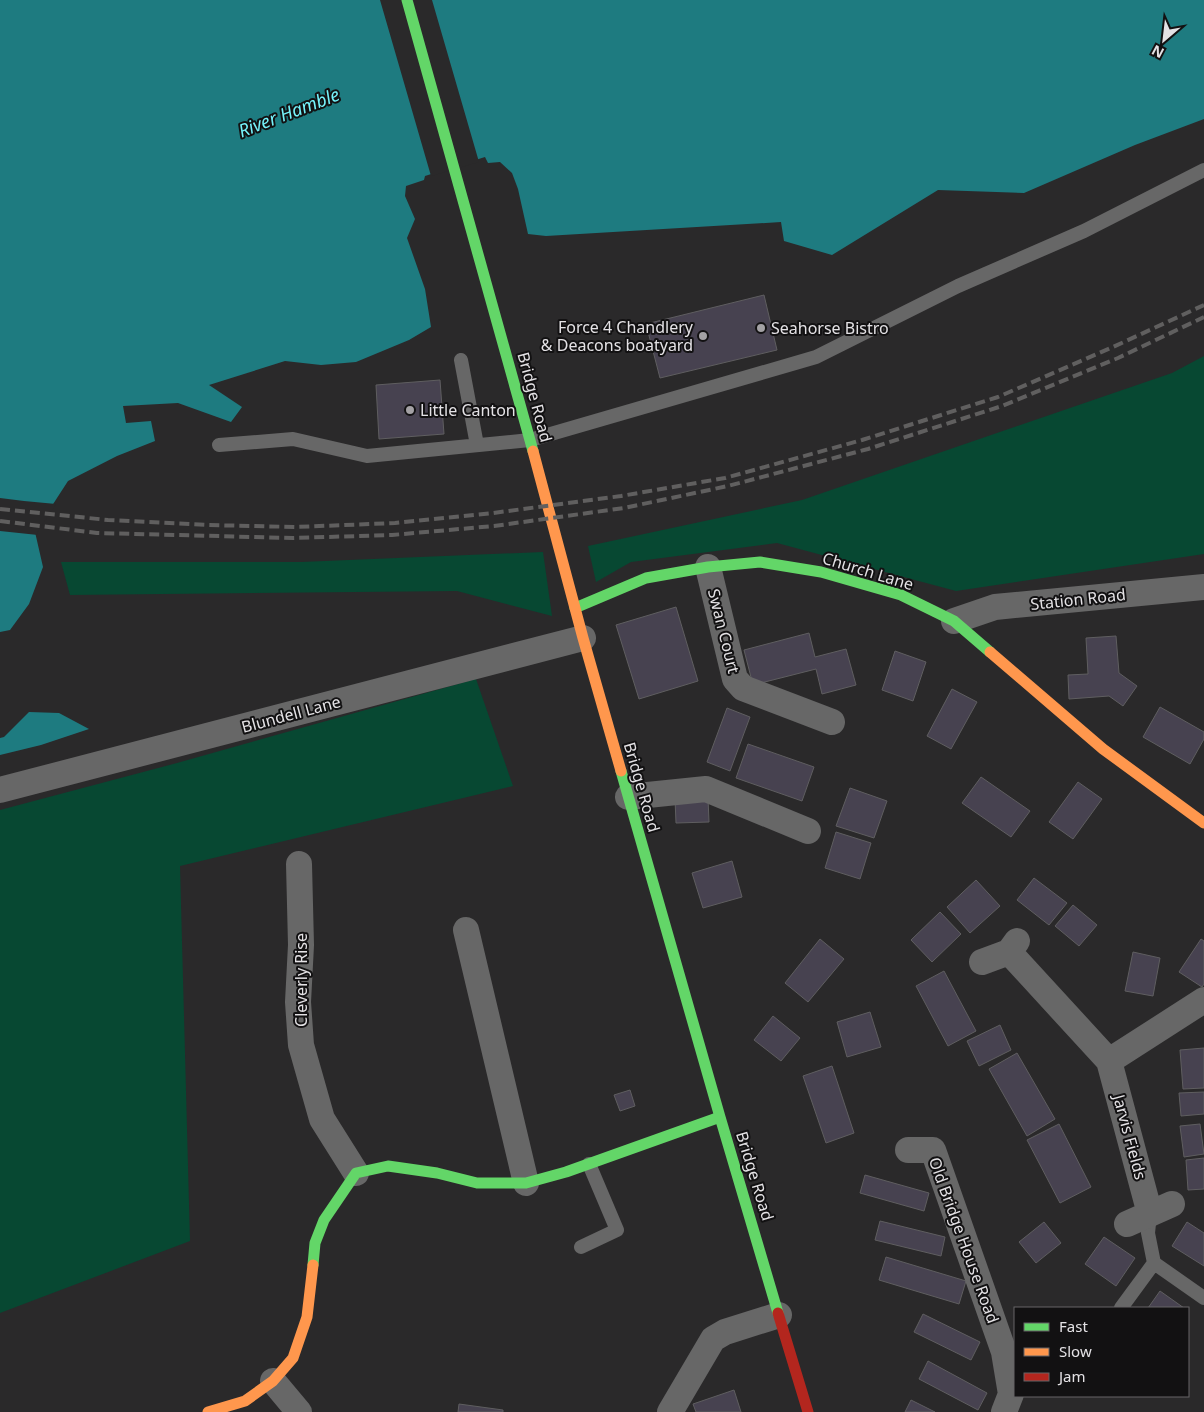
<svg xmlns="http://www.w3.org/2000/svg" width="1204" height="1412" viewBox="0 0 1204 1412" font-family="'Noto Sans',sans-serif">
<style>
.green{fill:#074832}
.water{fill:#1e7b80}
.pier{fill:#2a292a}
.building{fill:#474250;stroke:#5f5e60}
.lines{fill:none;stroke-linecap:round;stroke-linejoin:round}
.lane{stroke:#676767;stroke-width:14}
.street{stroke:#676767;stroke-width:26}
.fast{stroke:#63d668;stroke-width:11}
.slow{stroke:#ff974d;stroke-width:11}
.jam{stroke:#b3261e;stroke-width:11}
.rail{stroke:#605f5f;stroke-width:4;stroke-dasharray:10 5;stroke-linecap:butt}
.poi-dot{fill:#a3a1a4;stroke:#121112;stroke-width:2}
.labels{text-anchor:middle;stroke-width:4;stroke-linejoin:round;paint-order:stroke}
.poi-label{font-size:16px;fill:#e4e2e5;stroke:#121112;text-anchor:start}
.street-label{font-size:16px;fill:#e4e2e5;stroke:#121112}
.water-label{font-size:18px;font-style:italic;fill:#76f3fb;stroke:#121112}
</style>
<rect width="100%" height="100%" fill="#2a292a"/>
<path class="green" d="M 1204,356 L 1204,554 L 956,591 L 777,543 L 631,562 L 596,582 L 588,546 L 802,500 L 1172,373 Z
M 543,552 L 552,616 L 457,591 L 70,595 L 61,562 L 301,562 Z
M 476,679 L 513,786 L 180,866 L 190,1241 L 0,1313 L 0,810 L 177,763 Z"/>
<path class="water" d="M 0,0 L 1204,0 L 1204,119 L 1135,145 L 1024,193 L 938,190 L 832,255 L 784,241 L 781,222 L 546,236 L 528,234 L 518,189 L 512,173 L 500,162 L 488,163 L 485,157 L 425,176 L 424,180 L 406,186 L 405,196 L 415,219 L 407,238 L 425,289 L 431,327 L 409,340 L 356,362 L 321,365 L 285,361 L 209,385 L 242,407 L 231,422 L 178,403 L 123,406 L 126,423 L 151,421 L 155,441 L 117,456 L 68,481 L 35,532 L 43,567 L 29,604 L 10,630 L 0,632 Z
M 29,712 L 59,713 L 89,729 L 41,745 L 0,755 L 0,738 L 4,737 Z"/>
<path class="pier" d="M 380,0 L 432,0 L 479,162 L 431,176 Z
M 0,498 L 24,501 L 56,504 L 37,533 L 38,535 L 0,531 Z"/>
<path class="building" d="M 764,295 L 777,350 L 660,378 L 646,324 Z
M 440,380 L 444,434 L 379,439 L 376,385 Z
M 676,607 L 698,681 L 639,699 L 616,625 Z
M 809,633 L 815,657 L 846,649 L 856,685 L 822,694 L 816,669 L 753,685 L 744,650 Z
M 1116,636 L 1119,673 L 1137,686 L 1123,706 L 1109,696 L 1069,699 L 1068,675 L 1088,674 L 1086,638 Z
M 895,651 L 926,662 L 913,701 L 882,690 Z
M 952,689 L 977,702 L 951,749 L 927,736 Z
M 1160,707 L 1204,732 L 1204,739 L 1190,764 L 1143,737 Z
M 727,708 L 750,717 L 730,771 L 707,762 Z
M 748,744 L 814,767 L 802,801 L 736,778 Z
M 981,777 L 1030,811 L 1011,837 L 962,803 Z
M 1078,782 L 1102,799 L 1073,839 L 1049,822 Z
M 850,788 L 887,801 L 874,838 L 836,826 Z
M 708,798 L 709,822 L 676,823 L 675,799 Z
M 836,832 L 871,843 L 860,879 L 825,868 Z
M 732,861 L 742,897 L 703,908 L 692,873 Z
M 1034,878 L 1067,903 L 1049,925 L 1017,900 Z
M 976,880 L 1000,906 L 970,933 L 947,907 Z
M 1073,905 L 1097,925 L 1079,946 L 1055,926 Z
M 940,912 L 961,934 L 932,962 L 911,940 Z
M 820,939 L 844,959 L 808,1002 L 785,983 Z
M 1201,939 L 1204,941 L 1204,984 L 1202,987 L 1179,972 Z
M 1133,952 L 1160,958 L 1153,996 L 1125,991 Z
M 944,971 L 976,1031 L 948,1046 L 916,986 Z
M 870,1012 L 881,1047 L 847,1057 L 837,1022 Z
M 773,1016 L 800,1038 L 781,1061 L 754,1040 Z
M 1000,1025 L 1011,1050 L 979,1066 L 967,1041 Z
M 1204,1048 L 1204,1088 L 1183,1089 L 1180,1050 Z
M 1017,1053 L 1055,1119 L 1027,1136 L 989,1069 Z
M 832,1066 L 854,1133 L 826,1143 L 803,1076 Z
M 630,1090 L 635,1106 L 620,1111 L 614,1095 Z
M 1204,1092 L 1204,1114 L 1181,1116 L 1179,1093 Z
M 1059,1124 L 1091,1187 L 1060,1203 L 1027,1140 Z
M 1200,1124 L 1204,1154 L 1184,1157 L 1180,1126 Z
M 1204,1158 L 1204,1189 L 1188,1190 L 1186,1160 Z
M 865,1175 L 929,1193 L 924,1211 L 860,1193 Z
M 880,1221 L 945,1237 L 941,1256 L 875,1240 Z
M 1044,1222 L 1061,1243 L 1036,1263 L 1019,1242 Z
M 1187,1222 L 1204,1233 L 1204,1266 L 1172,1246 Z
M 1104,1237 L 1135,1258 L 1116,1286 L 1085,1264 Z
M 886,1257 L 966,1281 L 959,1304 L 879,1280 Z
M 1160,1291 L 1184,1308 L 1148,1308 Z
M 923,1314 L 980,1342 L 971,1360 L 914,1332 Z
M 928,1361 L 987,1393 L 978,1410 L 919,1379 Z
M 734,1390 L 741,1412 L 696,1412 L 693,1404 Z
M 911,1400 L 935,1412 L 905,1412 Z
M 459,1404 L 503,1410 L 503,1412 L 458,1412 Z"/>
<g class="lines">
<path class="lane" d="M 461,360 L 477,445
M 219,445 L 293,439 L 367,456 L 530,440 L 816,357 L 958,286 L 1084,231 L 1204,170
M 1150,1214 L 1148,1233 L 1154,1263 L 1204,1298
M 581,1247 L 617,1230 L 589,1164
M 1121,1308 L 1154,1263"/>
<path class="street" d="M 708,567 L 735,679 L 743,688 L 832,722
M 954,621 L 995,607 L 1204,587
M 0,790 L 583,638
M 628,797 L 706,789 L 808,831
M 299,864 L 301,945 L 298,1002 L 301,1045 L 322,1119 L 356,1173
M 466,930 L 526,1183
M 1009,952 L 1109,1061 L 1150,1214
M 982,962 L 1009,952 L 1017,941
M 1109,1061 L 1204,1000
M 908,1150 L 933,1150 L 1004,1352 L 1011,1394 L 1004,1412
M 1127,1224 L 1172,1204
M 273,1381 L 299,1412
M 670,1412 L 713,1339 L 725,1332 L 779,1315"/>
<path class="fast" d="M 407,0 L 533,451
M 575,608 L 646,578 L 708,567 L 760,562 L 821,572 L 901,595 L 954,621 L 990,652
M 621,771 L 720,1117 L 778,1313
M 313,1265 L 315,1243 L 324,1220 L 356,1173 L 388,1166 L 437,1173 L 477,1183 L 526,1183 L 566,1172 L 720,1117"/>
<path class="slow" d="M 533,451 L 583,638 L 621,771
M 990,652 L 1103,749 L 1204,823
M 208,1412 L 245,1401 L 273,1381 L 293,1358 L 307,1317 L 313,1265"/>
<path class="jam" d="M 778,1313 L 808,1412"/>
<path class="rail" d="M 0,509 L 108,520 L 207,525 L 296,527 L 395,523 L 493,513 L 621,496 L 725,478 L 862,440 L 998,397 L 1113,347 L 1204,305
M 0,521 L 97,533 L 293,538 L 392,535 L 494,526 L 624,508 L 728,486 L 868,449 L 1002,406 L 1118,358 L 1204,317"/>
</g>
<g class="poi-dot">
<circle cx="761" cy="328" r="5"/>
<circle cx="703" cy="336" r="5"/>
<circle cx="410" cy="410" r="5"/>
</g>
<g class="labels">
<g class="poi-label">
<text x="693" y="333" text-anchor="end">Force 4 Chandlery<tspan x="693" dy="18">&amp; Deacons boatyard</tspan></text>
<text x="771" y="334">Seahorse Bistro</text>
<text x="420" y="416">Little Canton</text>
</g>
<g class="street-label">
<text transform="translate(535 397) rotate(75)" y="6">Bridge Road</text>
<text transform="translate(868 571) rotate(17)" y="6">Church Lane</text>
<text transform="translate(1078 599) rotate(-6)" y="6">Station Road</text>
<text transform="translate(724 631) rotate(76)" y="6">Swan Court</text>
<text transform="translate(291 714) rotate(-15)" y="6">Blundell Lane</text>
<text transform="translate(642 787) rotate(74)" y="6">Bridge Road</text>
<text transform="translate(301 980) rotate(-90)" y="6">Cleverly Rise</text>
<text transform="translate(1130 1137) rotate(75)" y="6">Jarvis Fields</text>
<text transform="translate(755 1176) rotate(73)" y="6">Bridge Road</text>
<text transform="translate(964 1240) rotate(70)" y="6">Old Bridge House Road</text>
</g>
<g class="water-label">
<text transform="translate(289 113) rotate(-21)" y="6">River Hamble</text>
</g>
</g>
<rect x="1014" y="1307" width="175" height="90" fill="#121112" stroke="#666566"/>
<rect x="1024" y="1323" width="25" height="8" fill="#63d668" stroke="#666566"/>
<text x="1059" y="1332" font-size="15" fill="#e4e2e5">Fast</text>
<rect x="1024" y="1348" width="25" height="8" fill="#ff974d" stroke="#666566"/>
<text x="1059" y="1357" font-size="15" fill="#e4e2e5">Slow</text>
<rect x="1024" y="1373" width="25" height="8" fill="#b3261e" stroke="#666566"/>
<text x="1059" y="1382" font-size="15" fill="#e4e2e5">Jam</text>
<g transform="translate(1164 40) rotate(208)" stroke="#121112" stroke-width="4" paint-order="stroke">
<path d="M0-4L9 19L0 12L-9 19Z" fill="#e4e2e5"/>
<text y="-8" font-size="14" font-weight="bold" text-anchor="middle" fill="#e4e2e5">N</text>
</g>
</svg>
